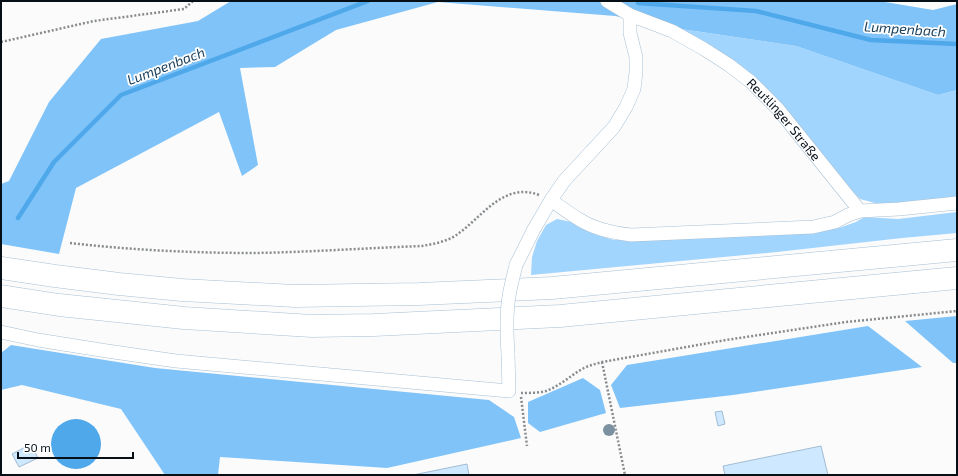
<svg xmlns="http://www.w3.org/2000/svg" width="958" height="476" viewBox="0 0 958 476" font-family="'Exo 2',sans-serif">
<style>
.green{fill:#a2d5fe}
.forest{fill:#7fc3f9}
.water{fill:#4ea8ea}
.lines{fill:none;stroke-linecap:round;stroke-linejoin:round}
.stream{stroke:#4ea8ea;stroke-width:4.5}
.building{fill:#cee9ff;stroke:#a3bcd2}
.street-casing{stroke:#a7c0d5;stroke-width:14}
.highway-casing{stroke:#a7c0d5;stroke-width:23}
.path{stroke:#878b8e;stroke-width:2.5;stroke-dasharray:2 2;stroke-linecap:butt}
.street{stroke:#fff;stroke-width:13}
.highway{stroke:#fff;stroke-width:22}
.street-bridge-casing{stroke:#a7c0d5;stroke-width:14;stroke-linecap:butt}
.street-bridge{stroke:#fff;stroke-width:13}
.tree{fill:#7c91a0}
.labels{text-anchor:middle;stroke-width:3.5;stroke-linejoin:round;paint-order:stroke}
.street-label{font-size:13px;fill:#060e16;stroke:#fff}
.water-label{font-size:14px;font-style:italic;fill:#1c415d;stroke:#fff}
</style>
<rect width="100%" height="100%" fill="#fbfbfb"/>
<path class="green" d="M 681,29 L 796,46 L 938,95 L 957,90 L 957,197 L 886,206 L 860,199 L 720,52 Z
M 957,212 L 957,233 L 902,238 L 777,252 L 531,275 L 532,257 L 537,241 L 546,225 L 557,219 L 572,222 L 579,227 L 597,235 L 614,240 L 630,240 L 814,232 L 839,228 L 856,222 L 864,217 L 898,219 Z"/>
<path class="forest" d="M 231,1 L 879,1 L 933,10 L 957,4 L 957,90 L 938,95 L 796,46 L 681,29 L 615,16 L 438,2 L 336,30 L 275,67 L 240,68 L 258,165 L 242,176 L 219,112 L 76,188 L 59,254 L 1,244 L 1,184 L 9,181 L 49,102 L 101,39 L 198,21 Z
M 957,316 L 957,363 L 953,363 L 905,321 Z
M 868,326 L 922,367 L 733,395 L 620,408 L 611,385 L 627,365 Z
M 11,345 L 155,368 L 489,400 L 514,417 L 521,438 L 387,468 L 220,457 L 218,475 L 165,475 L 121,409 L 22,385 L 1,390 L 1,353 Z
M 583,378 L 600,390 L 606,413 L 540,432 L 528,423 L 528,402 Z"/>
<path class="water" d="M51 444a25 25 0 1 1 50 0a25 25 0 1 1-50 0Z"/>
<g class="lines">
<path class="stream" d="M 638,3 L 756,11 L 871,40 L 957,44
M 18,218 L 54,162 L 121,95 L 368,1"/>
</g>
<path class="building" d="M 722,411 L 725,424 L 718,426 L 715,412 Z
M 31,444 L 38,458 L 19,467 L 12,454 Z
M 821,446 L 828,475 L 725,475 L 723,466 Z
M 467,464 L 469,475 L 413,475 Z"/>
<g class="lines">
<g class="street-casing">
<g id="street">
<path id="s1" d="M 607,1 L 630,15 L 672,31 L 704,49 L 729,65 L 751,82 L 778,109 L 860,211"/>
<path d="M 551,200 C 561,207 571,215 582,221 C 597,230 614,233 631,235 L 813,227 L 835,222 L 848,215 L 860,211 L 899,209 L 957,203"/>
<path d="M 516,265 L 534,229 L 551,200 L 564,181 L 614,127 L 626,107 L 634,89 L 636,72 L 636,57 L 630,33 L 630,15"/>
<path d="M 1,332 L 38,340 L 107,351 L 176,361 L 509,391 L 508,354"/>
</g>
</g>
<g class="highway-casing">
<path id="highway" d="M 1,268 L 55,276 L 119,284 L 182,290 L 295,296 L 419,294 L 552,288 L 957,250
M 1,296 L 59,305 L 184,318 L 312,326 L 374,325 L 560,316 L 957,278"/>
</g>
<path class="path" d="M 1,42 L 94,21 L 184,9 L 193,1
M 70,243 C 131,250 193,253 255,253 C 311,252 367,248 422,246 C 433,244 445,242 455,236 C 481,219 503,181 539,195
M 602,362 L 625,475
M 521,393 C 529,393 538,393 546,391 C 560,386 571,375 584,368 C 590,365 596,364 602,362 L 726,340 L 846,322 L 957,311
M 521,397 L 527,446"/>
<use href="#street" class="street"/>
<use href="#highway" class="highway"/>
<g class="street-bridge-casing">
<path id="street-bridge" d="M 508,354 C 507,338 506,321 508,304 C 509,291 513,278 516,265"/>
</g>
<use href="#street-bridge" class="street-bridge"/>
</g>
<circle class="tree" cx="609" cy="430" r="6"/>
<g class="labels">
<g class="street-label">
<text dy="5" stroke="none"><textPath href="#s1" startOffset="216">Reutlinger Straße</textPath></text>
</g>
<g class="water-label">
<text transform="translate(905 29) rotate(4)" y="5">Lumpenbach</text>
<text transform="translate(166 66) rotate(-21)" y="5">Lumpenbach</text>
</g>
</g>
<rect width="958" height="476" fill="none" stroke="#060e16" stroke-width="4"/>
<path d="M18 452v6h115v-6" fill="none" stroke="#060e16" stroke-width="2"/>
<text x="24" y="452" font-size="12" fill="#060e16" stroke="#ffffff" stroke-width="3" paint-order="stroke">50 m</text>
</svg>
